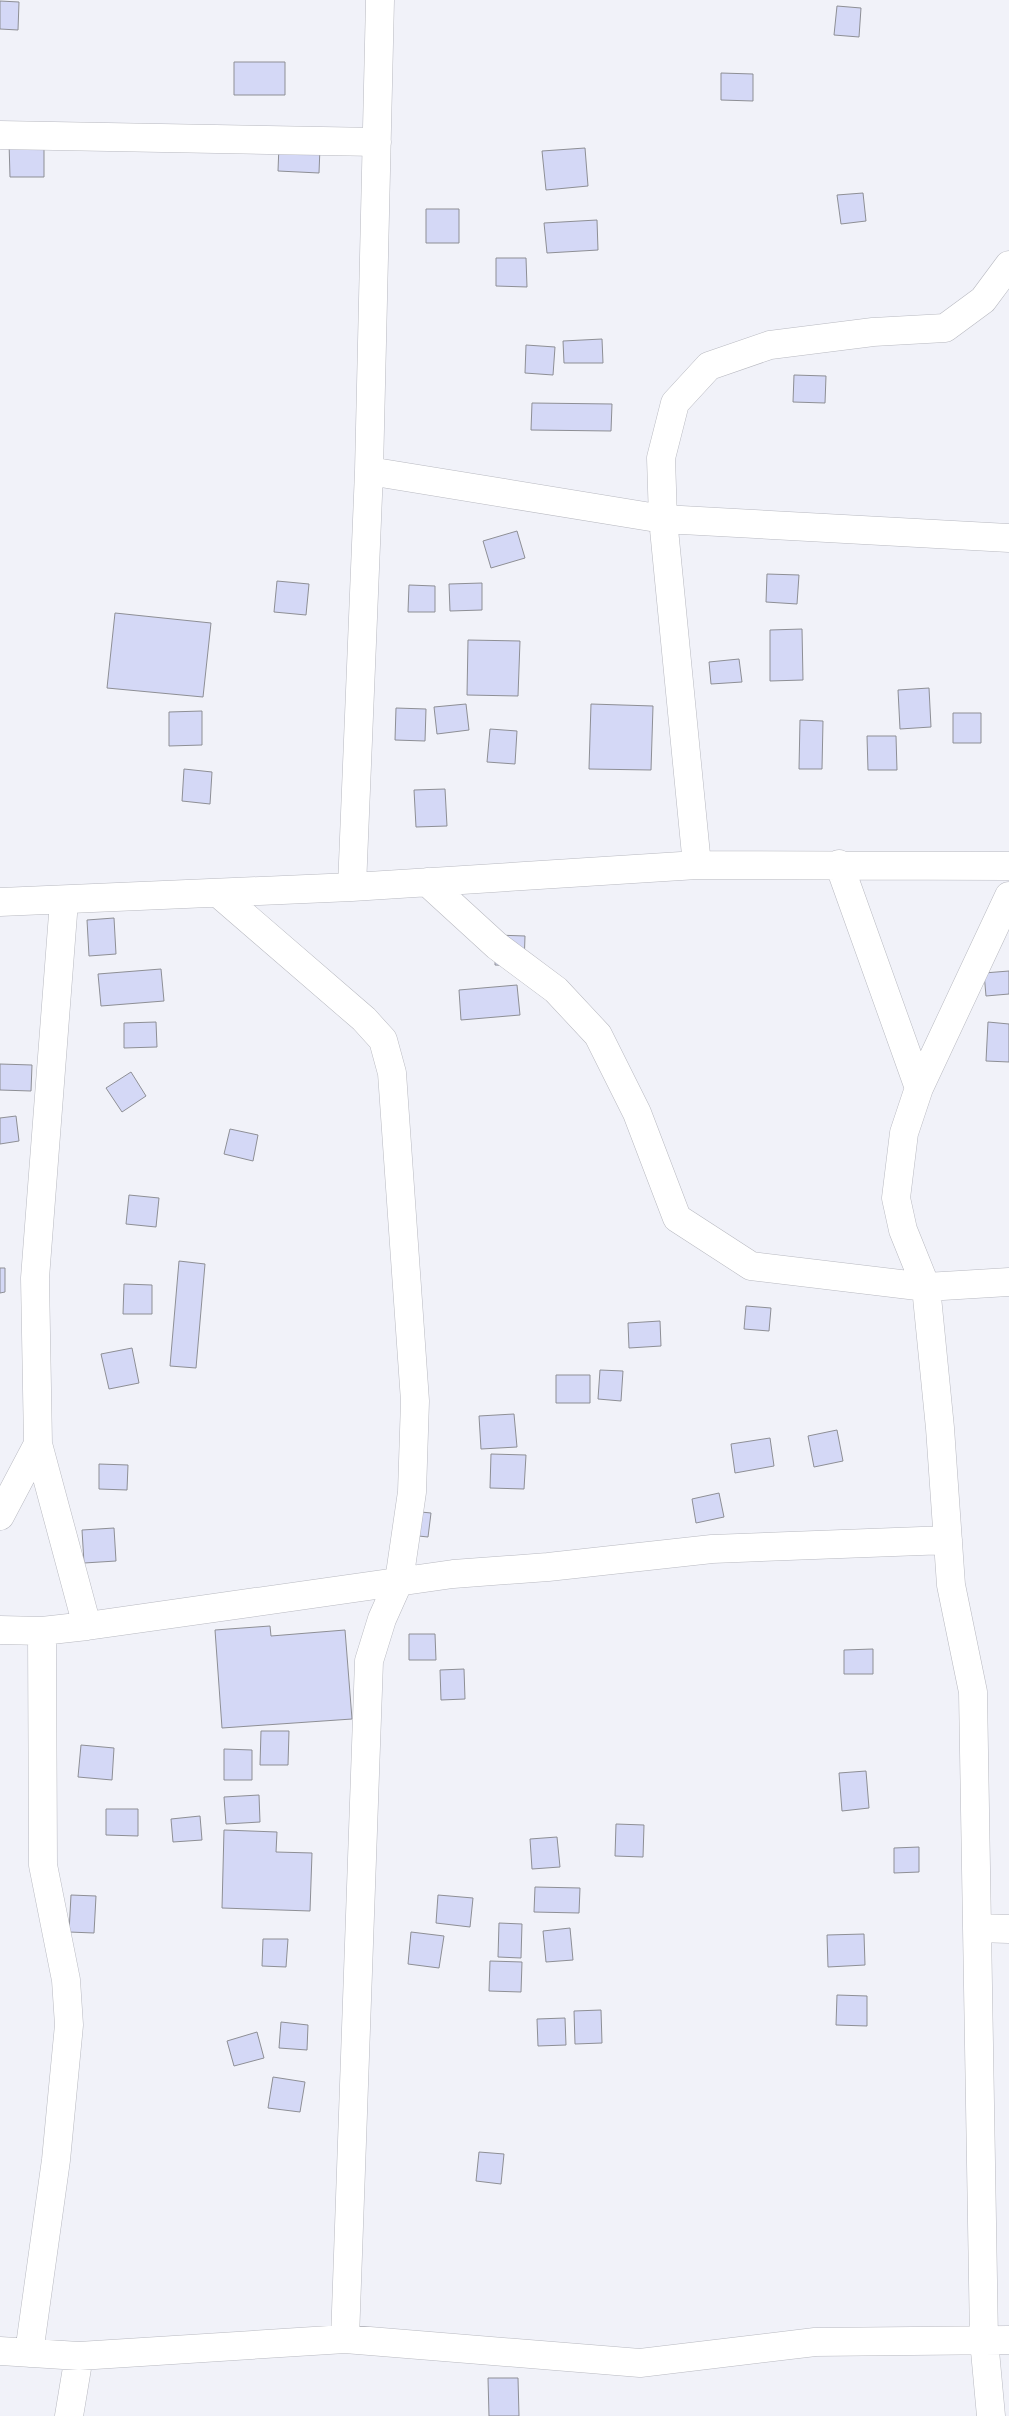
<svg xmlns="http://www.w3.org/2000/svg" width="1009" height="2416" viewBox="0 0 1009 2416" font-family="'Sofia Sans Condensed',sans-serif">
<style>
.building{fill:#d4d8f6;stroke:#8e8f95}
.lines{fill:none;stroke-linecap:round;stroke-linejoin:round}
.minor-casing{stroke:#b8b9c0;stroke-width:29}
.minor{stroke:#fff;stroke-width:28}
</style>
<rect width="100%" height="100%" fill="#f1f2f9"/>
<path class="building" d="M 0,1 L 19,2 L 18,30 L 0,29 Z
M 837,6 L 861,8 L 859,37 L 834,35 Z
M 234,62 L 285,62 L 285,95 L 234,95 Z
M 721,73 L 753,74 L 753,101 L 721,100 Z
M 44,141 L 44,177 L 10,177 L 9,142 Z
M 279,145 L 320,147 L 319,173 L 278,171 Z
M 585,148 L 588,186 L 546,190 L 542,151 Z
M 863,193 L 866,221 L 841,224 L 837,195 Z
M 426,209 L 459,209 L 459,243 L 426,243 Z
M 597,220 L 598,250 L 547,253 L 544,223 Z
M 496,258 L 526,258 L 527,287 L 496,286 Z
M 602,339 L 603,363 L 564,363 L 563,341 Z
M 526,345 L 555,347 L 553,375 L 525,373 Z
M 794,375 L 826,376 L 825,403 L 793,402 Z
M 532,403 L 612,404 L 611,431 L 531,430 Z
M 517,531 L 525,558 L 491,568 L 483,541 Z
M 767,574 L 799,575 L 797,604 L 766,602 Z
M 277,581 L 309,584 L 306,615 L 274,612 Z
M 482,583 L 482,610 L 450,611 L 449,584 Z
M 409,585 L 435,586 L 435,612 L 408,612 Z
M 115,613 L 211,623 L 203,697 L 107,688 Z
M 802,629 L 803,680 L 770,681 L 770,630 Z
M 468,640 L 520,641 L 518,696 L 467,695 Z
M 739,659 L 742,682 L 711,684 L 709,662 Z
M 929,688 L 931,727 L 900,729 L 898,690 Z
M 466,704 L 469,730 L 437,734 L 434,707 Z
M 591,704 L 653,706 L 651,770 L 589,769 Z
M 396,708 L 426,709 L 425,741 L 395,740 Z
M 202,711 L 202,745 L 169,746 L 169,712 Z
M 953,713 L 981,713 L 981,743 L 953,743 Z
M 800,720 L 823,721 L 822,769 L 799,769 Z
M 490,729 L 517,731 L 515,764 L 487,762 Z
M 867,736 L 896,736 L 897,770 L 868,770 Z
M 184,769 L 212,772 L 210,804 L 182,801 Z
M 445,789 L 447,826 L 416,827 L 414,790 Z
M 114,918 L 116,954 L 89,956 L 87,920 Z
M 496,935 L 525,936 L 524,966 L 495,965 Z
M 161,969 L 164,1001 L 101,1006 L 98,974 Z
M 1009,971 L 1009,994 L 986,996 L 984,973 Z
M 517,985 L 520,1015 L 461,1020 L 459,990 Z
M 156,1022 L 157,1047 L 124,1048 L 124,1023 Z
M 988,1022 L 1009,1024 L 1009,1062 L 986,1061 Z
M 0,1064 L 32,1065 L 31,1091 L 0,1090 Z
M 131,1072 L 146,1096 L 122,1112 L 106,1088 Z
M 16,1116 L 19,1141 L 0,1144 L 0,1118 Z
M 230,1129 L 258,1135 L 253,1161 L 224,1154 Z
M 129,1195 L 159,1198 L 156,1227 L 126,1224 Z
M 179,1261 L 205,1264 L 196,1368 L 170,1366 Z
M 0,1268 L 5,1268 L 5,1292 L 0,1293 Z
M 124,1284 L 152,1285 L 152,1314 L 123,1314 Z
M 746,1306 L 771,1308 L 769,1331 L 744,1329 Z
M 660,1321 L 661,1346 L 629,1348 L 628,1323 Z
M 132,1348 L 139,1383 L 109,1389 L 101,1354 Z
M 600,1370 L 623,1371 L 621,1401 L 598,1399 Z
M 556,1375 L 590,1375 L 590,1403 L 556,1403 Z
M 514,1414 L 517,1447 L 481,1449 L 479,1416 Z
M 837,1430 L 843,1461 L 814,1467 L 808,1436 Z
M 770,1438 L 774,1466 L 735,1473 L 731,1444 Z
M 491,1454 L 526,1455 L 524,1489 L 490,1488 Z
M 99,1464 L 128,1465 L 127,1490 L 99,1489 Z
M 719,1493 L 724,1517 L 696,1523 L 692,1499 Z
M 401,1510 L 431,1513 L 428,1537 L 399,1534 Z
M 114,1528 L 116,1561 L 84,1563 L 82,1530 Z
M 270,1626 L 271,1636 L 345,1630 L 352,1719 L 222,1728 L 215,1630 Z
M 409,1634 L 435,1634 L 436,1660 L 409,1660 Z
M 873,1649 L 873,1674 L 844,1674 L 844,1650 Z
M 464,1669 L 465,1699 L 441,1700 L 440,1670 Z
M 261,1731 L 289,1731 L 288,1765 L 260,1765 Z
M 81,1745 L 114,1748 L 112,1780 L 78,1777 Z
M 224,1749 L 252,1750 L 252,1780 L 224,1780 Z
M 866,1771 L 869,1808 L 842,1811 L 839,1773 Z
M 259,1795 L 260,1822 L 226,1824 L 224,1797 Z
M 106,1809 L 138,1809 L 138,1836 L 106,1835 Z
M 200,1816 L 202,1840 L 173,1842 L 171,1819 Z
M 616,1824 L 644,1825 L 643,1857 L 615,1856 Z
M 224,1830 L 277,1832 L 276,1852 L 312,1853 L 310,1911 L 222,1908 Z
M 557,1837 L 560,1867 L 532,1869 L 530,1839 Z
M 919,1847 L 919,1872 L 894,1873 L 894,1848 Z
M 535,1887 L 580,1888 L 579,1913 L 534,1912 Z
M 71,1895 L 96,1896 L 94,1933 L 69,1932 Z
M 438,1895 L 473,1898 L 470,1927 L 436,1923 Z
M 499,1923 L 522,1924 L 521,1958 L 498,1957 Z
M 570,1928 L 573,1960 L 546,1962 L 543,1931 Z
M 411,1932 L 444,1936 L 439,1968 L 408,1964 Z
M 864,1934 L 865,1965 L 828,1967 L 827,1935 Z
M 263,1939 L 288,1939 L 286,1967 L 262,1966 Z
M 490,1961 L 522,1962 L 521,1992 L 489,1991 Z
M 837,1995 L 867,1996 L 867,2026 L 836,2025 Z
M 601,2010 L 602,2043 L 575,2044 L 574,2011 Z
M 565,2018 L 566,2045 L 538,2046 L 537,2019 Z
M 281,2022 L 308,2025 L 307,2050 L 279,2048 Z
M 257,2032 L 264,2058 L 234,2066 L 227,2041 Z
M 273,2077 L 305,2082 L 300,2112 L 268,2108 Z
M 479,2152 L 504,2154 L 501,2184 L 476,2181 Z
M 488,2378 L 518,2378 L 519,2416 L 489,2416 Z"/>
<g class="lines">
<g class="minor-casing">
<path id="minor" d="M 0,135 L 377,142
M 369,471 L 663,519 L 1009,538
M 839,864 L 919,1088
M 697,865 L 663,519 L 661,458 L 675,403 L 709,366 L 770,345 L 873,332 L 945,328 L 983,300 L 1009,265
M 427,882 L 497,946 L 556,990 L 598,1035 L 637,1113 L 677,1218 L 751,1266 L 926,1287 L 1009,1282
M 352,887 L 369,471 L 380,0
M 218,893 L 364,1019 L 383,1040 L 392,1073 L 415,1401 L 412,1492 L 399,1581 L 382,1619 L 369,1661 L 345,2339
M 64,901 L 35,1278 L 38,1444 L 87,1626
M 0,902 L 352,887 L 697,865 L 1009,866
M 0,1516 L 38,1444
M 0,1630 L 42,1631 L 87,1626 L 453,1574 L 548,1567 L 712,1549 L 948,1540
M 977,1928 L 1009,1929
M 0,2351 L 79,2356 L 345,2339 L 640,2363 L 815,2342 L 1009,2340
M 29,2353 L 56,2160 L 69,2025 L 66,1980 L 43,1865 L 42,1631
M 69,2416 L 79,2356
M 991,2416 L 984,2340 L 973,1692 L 951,1585 L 940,1428 L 926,1287 L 903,1230 L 896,1198 L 904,1133 L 919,1088 L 1009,896"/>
</g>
<use href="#minor" class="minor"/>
</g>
</svg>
